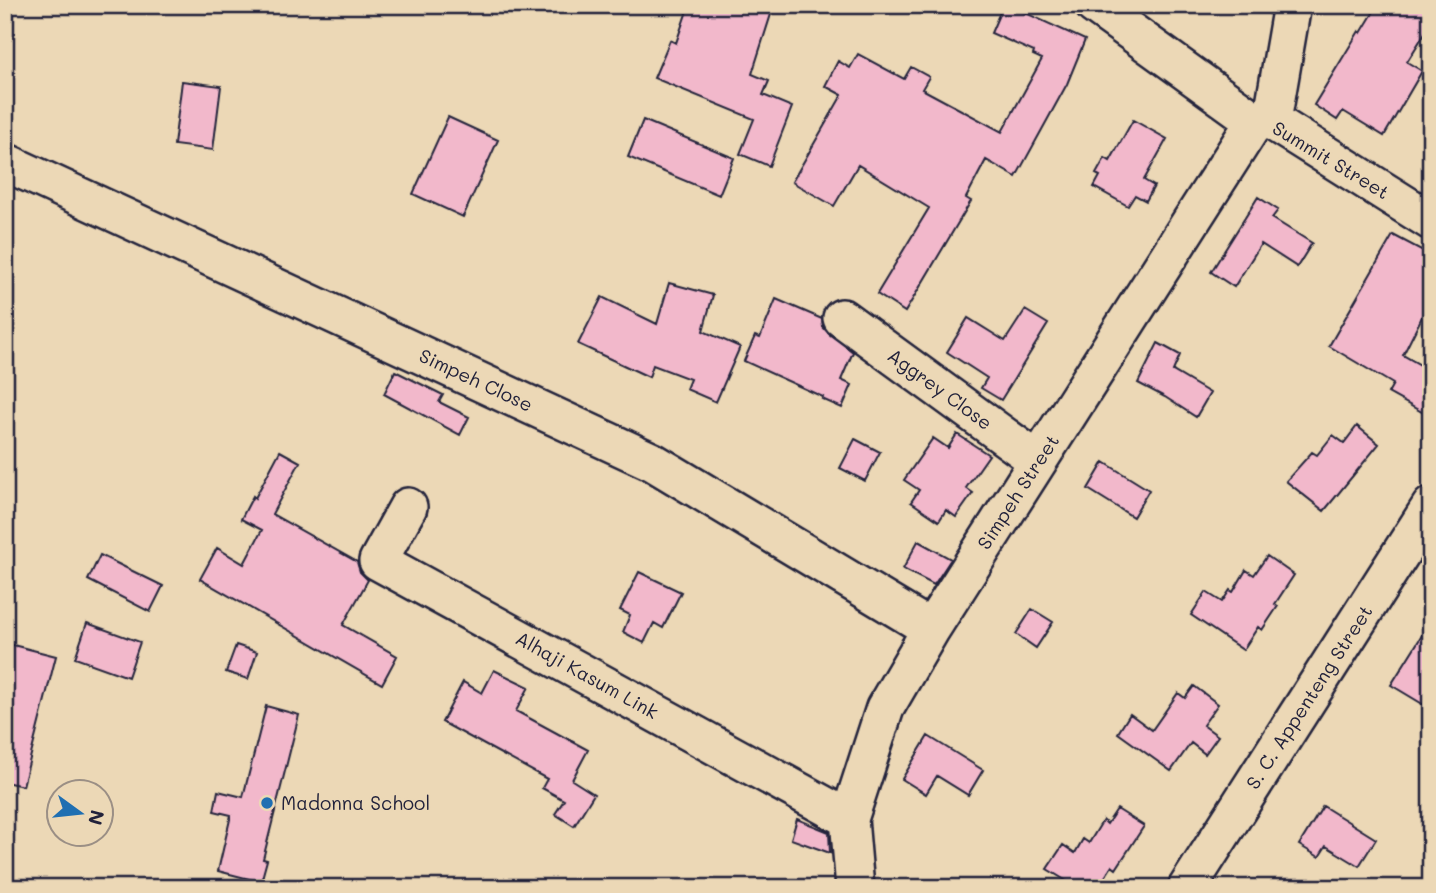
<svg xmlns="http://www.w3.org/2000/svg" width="1436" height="893" viewBox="0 0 1436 893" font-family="Mali,sans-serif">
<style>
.building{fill:#f2b8cb;stroke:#22223b;stroke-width:2}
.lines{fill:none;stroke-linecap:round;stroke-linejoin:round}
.minor-casing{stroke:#22223b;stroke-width:42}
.minor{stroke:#ecd8b6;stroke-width:37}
.poi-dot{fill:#1f6fb2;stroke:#ecd8b6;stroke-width:2.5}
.labels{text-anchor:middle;stroke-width:5;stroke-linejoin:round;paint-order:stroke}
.street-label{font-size:19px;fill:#22223b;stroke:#ecd8b6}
.poi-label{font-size:19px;fill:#22223b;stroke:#ecd8b6;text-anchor:start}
</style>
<rect width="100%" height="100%" fill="#ecd8b6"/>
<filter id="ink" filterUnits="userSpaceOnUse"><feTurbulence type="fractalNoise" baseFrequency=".0143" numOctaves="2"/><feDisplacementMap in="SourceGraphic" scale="14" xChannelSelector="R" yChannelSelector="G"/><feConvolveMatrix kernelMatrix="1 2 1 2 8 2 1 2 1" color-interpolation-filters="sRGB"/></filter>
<g filter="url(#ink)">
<path class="building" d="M 689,5 L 755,5 L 772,11 L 752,74 L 769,81 L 763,95 L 792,107 L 769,166 L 740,154 L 754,119 L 654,78 L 670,40 L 676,43 Z
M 1003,5 L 1008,5 L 1085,40 L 1067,84 L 1016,177 L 986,160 L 966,198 L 971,201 L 905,312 L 877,294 L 929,208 L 858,165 L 834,206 L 792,182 L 842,95 L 825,86 L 838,61 L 850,68 L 858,54 L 904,79 L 911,67 L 929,77 L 922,89 L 1002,132 L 1042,59 L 1033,55 L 1034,52 L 991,33 Z
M 1378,5 L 1423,5 L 1431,10 L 1431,23 L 1407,62 L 1422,71 L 1384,136 L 1343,111 L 1337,120 L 1314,105 L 1359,31 L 1361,33 Z
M 182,81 L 221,86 L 213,150 L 174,145 Z
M 448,117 L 498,140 L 463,217 L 413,194 Z
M 643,120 L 734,158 L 719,195 L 628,157 Z
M 1133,120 L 1167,139 L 1144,180 L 1154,186 L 1146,201 L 1135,195 L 1128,206 L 1094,187 L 1100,176 L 1096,174 L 1105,158 L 1110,161 Z
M 1258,197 L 1278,210 L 1272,218 L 1312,243 L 1297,267 L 1261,244 L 1234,287 L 1211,272 Z
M 1393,235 L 1431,255 L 1431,299 L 1403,355 L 1431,371 L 1431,417 L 1388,393 L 1393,384 L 1329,346 Z
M 669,283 L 713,295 L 703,331 L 740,347 L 716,402 L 686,389 L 690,379 L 653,365 L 649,377 L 578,344 L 602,297 L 657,324 Z
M 776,299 L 822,319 L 823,327 L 829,334 L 853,352 L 841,380 L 852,385 L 842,408 L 822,399 L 823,397 L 744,361 L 755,336 L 760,338 Z
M 1025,310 L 1048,324 L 1001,400 L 981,388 L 987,378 L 947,352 L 968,318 L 1005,341 Z
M 1158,343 L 1180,355 L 1173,371 L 1210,393 L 1196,417 L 1165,397 L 1138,383 Z
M 395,371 L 443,395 L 439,402 L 469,417 L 460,435 L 384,394 Z
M 1357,426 L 1379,444 L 1324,511 L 1286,481 L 1312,452 L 1317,455 L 1333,435 L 1344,443 Z
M 957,434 L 989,455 L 966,488 L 973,493 L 956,517 L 946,510 L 939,521 L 911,502 L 919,490 L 904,480 L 933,438 L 948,448 Z
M 855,439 L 880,452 L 865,481 L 840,468 Z
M 280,451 L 300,462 L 272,514 L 357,562 L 360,572 L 368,580 L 343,625 L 397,656 L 382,684 L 200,579 L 217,548 L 244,564 L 262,530 L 241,519 L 253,496 L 255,498 Z
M 1104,462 L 1149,490 L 1133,517 L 1088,489 Z
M 918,541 L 951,559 L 934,585 L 903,569 Z
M 100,555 L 163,586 L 150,612 L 88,580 Z
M 1267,556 L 1294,575 L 1275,604 L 1278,606 L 1262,630 L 1258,627 L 1243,650 L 1191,615 L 1206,592 L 1222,602 L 1230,590 L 1233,592 L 1246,570 L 1254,575 Z
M 639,572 L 681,592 L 663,628 L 654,623 L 644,643 L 623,632 L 630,615 L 620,610 Z
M 1032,609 L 1053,622 L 1036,648 L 1016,634 Z
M 1431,621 L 1431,709 L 1391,685 Z
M 87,623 L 140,642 L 128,677 L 75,658 Z
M 5,643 L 56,656 L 23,786 L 5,782 Z
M 236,645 L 257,652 L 248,679 L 226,672 Z
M 494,670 L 529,687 L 516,711 L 588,750 L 572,780 L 594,794 L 574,826 L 555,814 L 564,800 L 542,788 L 547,779 L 442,722 L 463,682 L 482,693 Z
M 1194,686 L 1218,704 L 1203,725 L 1218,736 L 1205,754 L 1191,743 L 1171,771 L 1118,733 L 1130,714 L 1152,730 L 1178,693 L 1185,698 Z
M 266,706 L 299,715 L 263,859 L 267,860 L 261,882 L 218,871 L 231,815 L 214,811 L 218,791 L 243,797 Z
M 928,736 L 983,770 L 968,795 L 937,776 L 926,794 L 902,779 Z
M 1323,806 L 1376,839 L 1359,866 L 1326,846 L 1319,857 L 1299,845 Z
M 1117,809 L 1144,826 L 1116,869 L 1112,866 L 1098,888 L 1078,888 L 1047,869 L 1063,845 L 1075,853 L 1083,839 L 1089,843 L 1103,820 L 1107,824 Z
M 797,819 L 829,832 L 830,853 L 791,839 Z"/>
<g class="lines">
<g class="minor-casing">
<path id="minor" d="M 1094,5 L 1255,121 L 1272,121 L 1431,221
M 1272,121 L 1292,5
M 5,162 L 653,462 L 931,629
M 842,318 L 1038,461
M 408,507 L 378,561 L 849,819
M 855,888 L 849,819 L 885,708 L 931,629 L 1255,121
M 1187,888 L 1431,506"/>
</g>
<use href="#minor" class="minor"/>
</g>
</g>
<circle class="poi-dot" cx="267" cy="803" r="7"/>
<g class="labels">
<g class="street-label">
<text transform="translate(1331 160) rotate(31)" y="7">Summit Street</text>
<text transform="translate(476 380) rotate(25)" y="7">Simpeh Close</text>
<text transform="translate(940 389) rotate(36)" y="7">Aggrey Close</text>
<text transform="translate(1018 492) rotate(-57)" y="7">Simpeh Street</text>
<text transform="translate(587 675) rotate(29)" y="7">Alhaji Kasum Link</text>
<text transform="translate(1309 697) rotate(-57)" y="7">S. C. Appenteng Street</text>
</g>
<g class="poi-label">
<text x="281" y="810">Madonna School</text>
</g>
</g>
<rect width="1436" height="893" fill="none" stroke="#ecd8b6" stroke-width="28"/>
<rect x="14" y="14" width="1408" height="865" fill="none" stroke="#22223b" stroke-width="2.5" filter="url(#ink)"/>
<g transform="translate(80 813) rotate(105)"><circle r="33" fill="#ecd8b6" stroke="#9b8f85" stroke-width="2"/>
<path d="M0-5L12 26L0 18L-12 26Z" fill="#1f6fb2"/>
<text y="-10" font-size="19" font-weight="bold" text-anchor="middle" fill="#22223b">N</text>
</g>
</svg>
